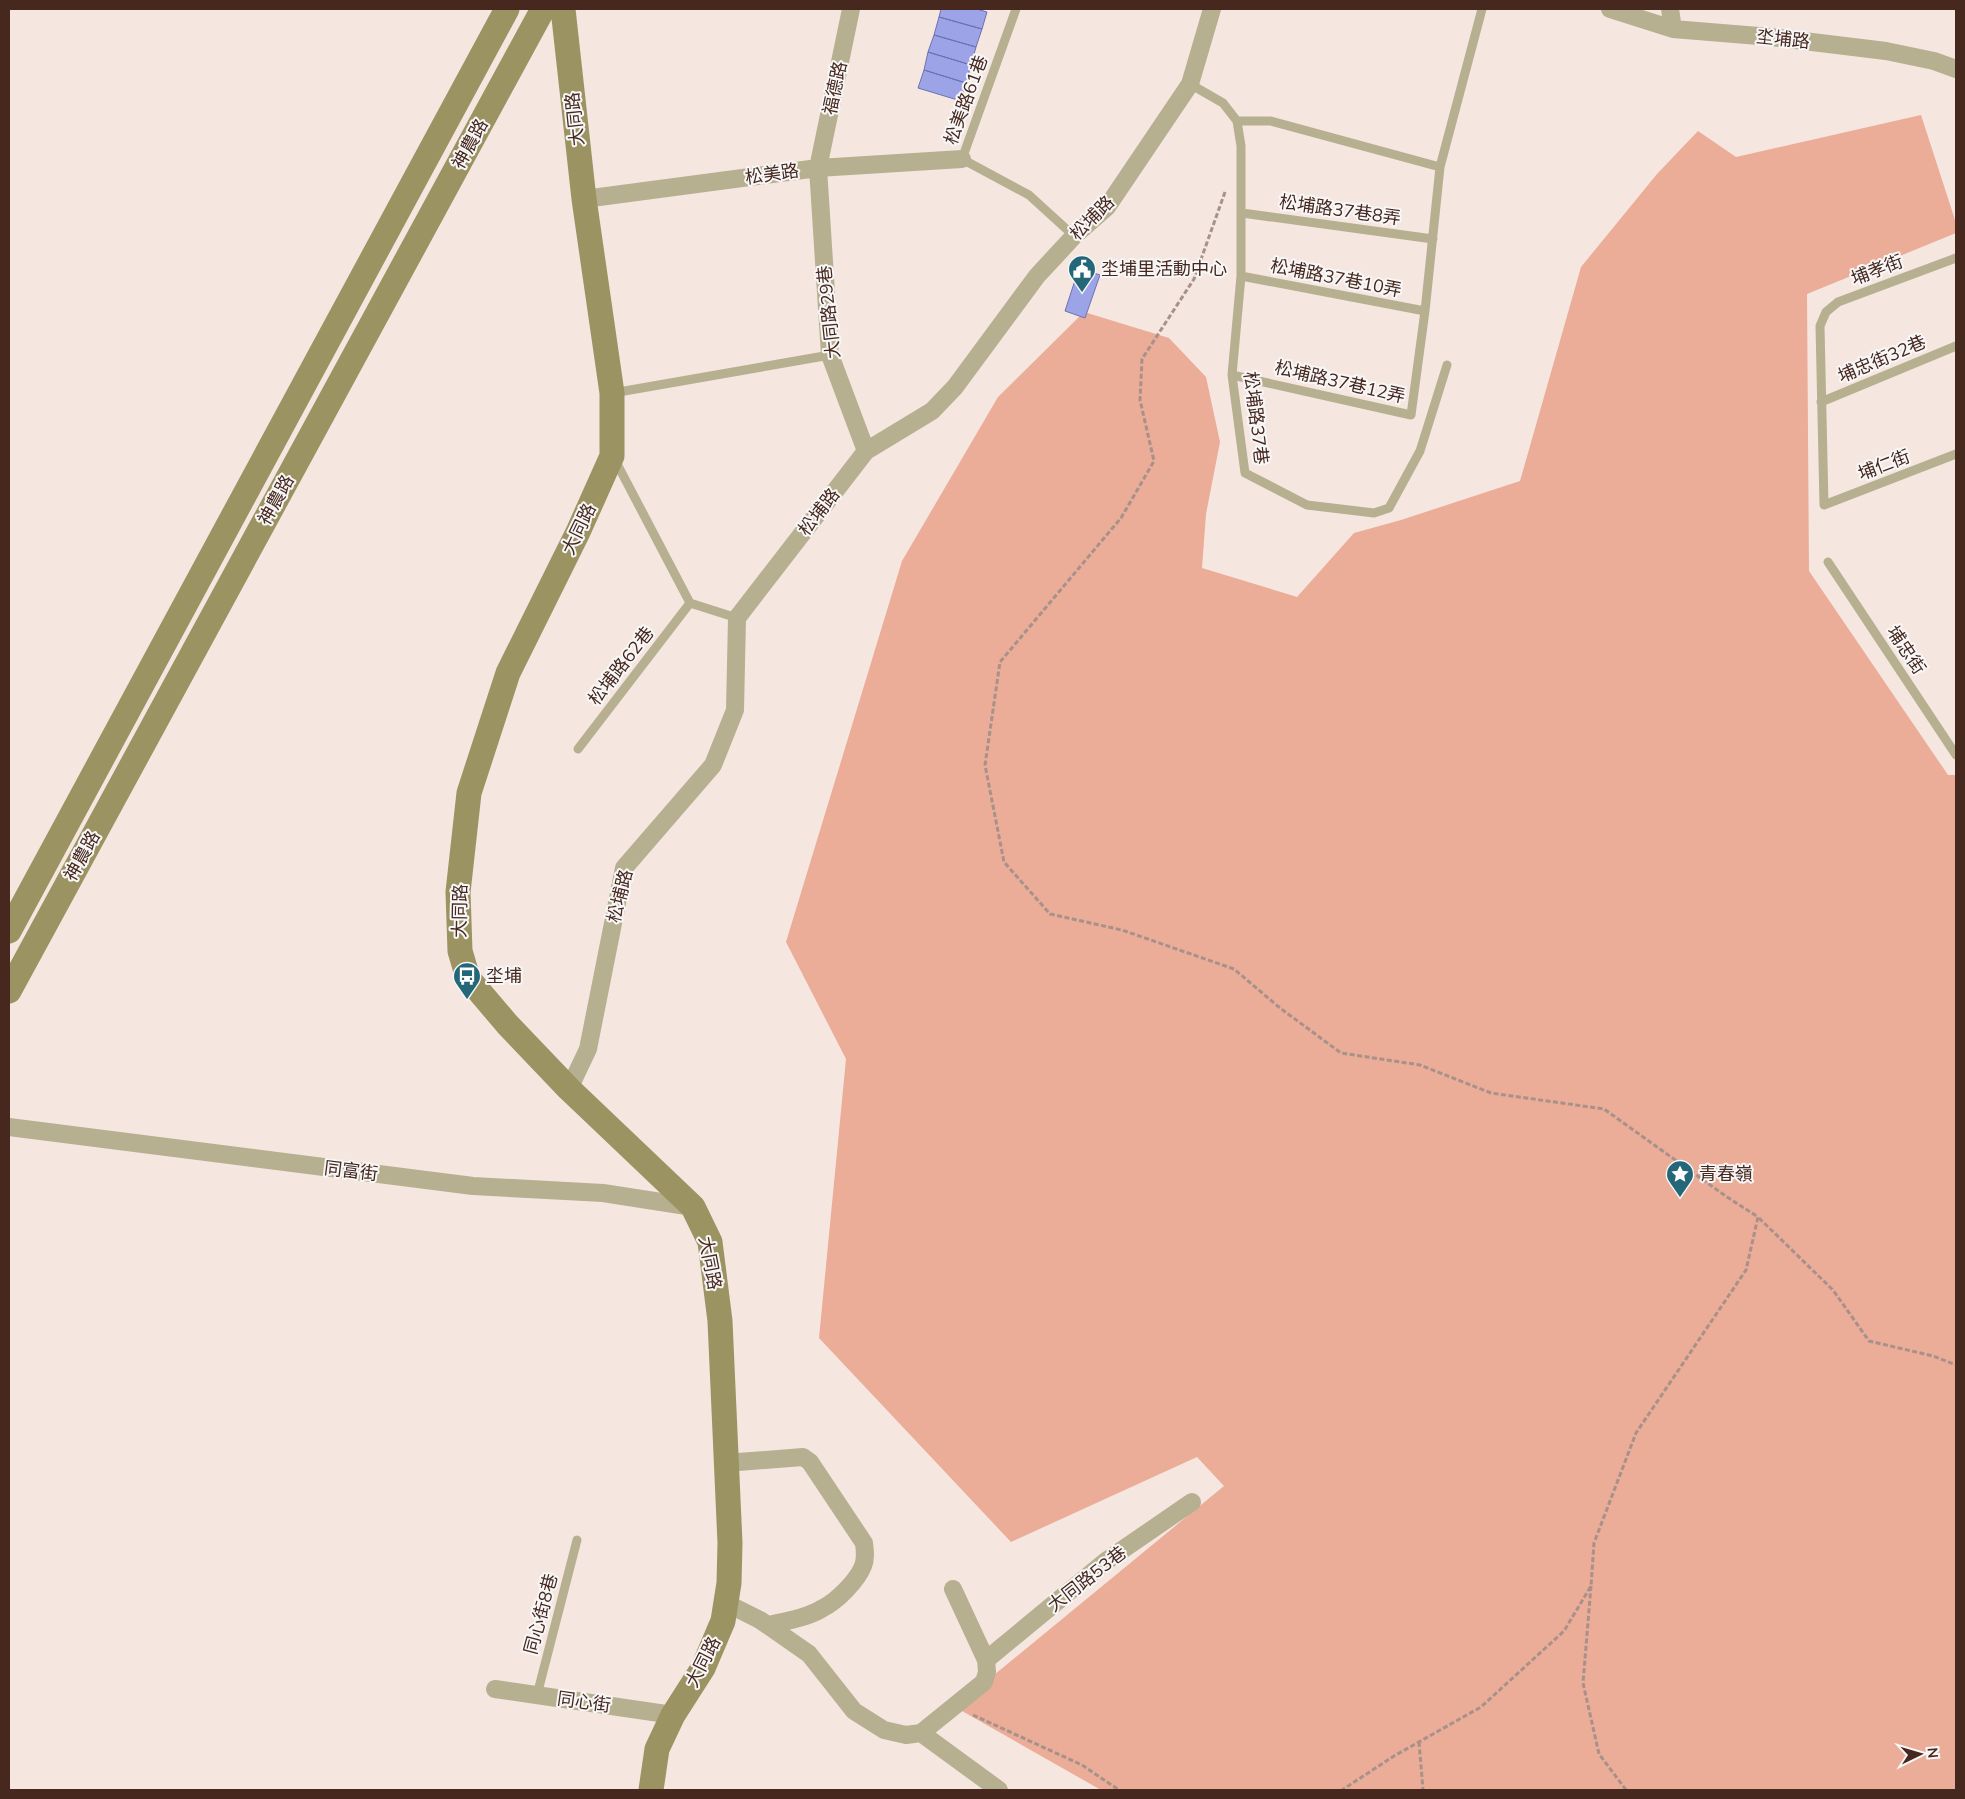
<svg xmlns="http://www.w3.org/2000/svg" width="1965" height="1799" viewBox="0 0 1965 1799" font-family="Mulish,'Noto Sans TC',sans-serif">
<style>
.green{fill:#ebac98}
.building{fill:#9ca4e7;stroke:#6c72b1}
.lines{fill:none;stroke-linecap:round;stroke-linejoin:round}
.path{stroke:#a8918a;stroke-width:3;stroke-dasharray:5 2.5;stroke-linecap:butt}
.lane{stroke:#b6b090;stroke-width:9}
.street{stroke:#b6b090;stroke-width:18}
.secondary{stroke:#9c9363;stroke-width:25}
.labels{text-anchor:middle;stroke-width:4;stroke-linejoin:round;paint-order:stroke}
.street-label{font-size:18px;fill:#47281f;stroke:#f7f7f7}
.poi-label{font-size:18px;fill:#47281f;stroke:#f7f7f7;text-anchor:start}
</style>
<rect width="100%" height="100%" fill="#f6e6e0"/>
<path class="green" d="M 1921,115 L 1956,223 L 1956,233 L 1807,294 L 1809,571 L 1948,775 L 1956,775 L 1956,1790 L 1101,1790 L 955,1707 L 1224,1486 L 1197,1457 L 1011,1542 L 819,1338 L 846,1059 L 786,942 L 902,561 L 998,397 L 1084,312 L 1169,338 L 1206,377 L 1220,442 L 1206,514 L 1202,568 L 1297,597 L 1354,533 L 1401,520 L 1520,481 L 1581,267 L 1657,174 L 1698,131 L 1736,157 Z"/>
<path class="building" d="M 941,9 L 977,9 L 987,12 L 982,29 L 939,17 Z
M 939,17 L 982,29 L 976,47 L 934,35 Z
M 934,35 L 976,47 L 971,65 L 928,52 Z
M 928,52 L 971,65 L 966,83 L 924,70 Z
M 924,70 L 966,83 L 961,101 L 918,88 Z
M 1079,268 L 1100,275 L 1085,318 L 1065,311 Z"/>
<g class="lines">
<path class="path" d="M 1225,192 L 1194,279 L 1142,359 L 1140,400 L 1154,461 L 1121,518 L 1000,662 L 985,765 L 1004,862 L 1050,914 L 1122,930 L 1234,969 L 1280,1008 L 1341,1053 L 1420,1065 L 1491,1093 L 1604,1109 L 1727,1197 L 1758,1217 L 1746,1270 L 1636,1433 L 1594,1543 L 1591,1586 L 1564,1631 L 1481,1707 L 1394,1756 L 1342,1790
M 1759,1218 L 1833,1290 L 1869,1341 L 1933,1356 L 1956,1365
M 1591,1586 L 1583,1683 L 1599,1754 L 1626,1790
M 973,1715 L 1082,1765 L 1119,1790
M 1419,1742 L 1423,1790"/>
<path class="lane" d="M 1016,9 L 962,159 L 1029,195 L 1074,236
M 1190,84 L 1223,103 L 1237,121 L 1241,146 L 1241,276 L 1232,375 L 1245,473 L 1307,505 L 1374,513 L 1389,508 L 1420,451 L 1447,365
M 1237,121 L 1271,121 L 1440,167 L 1482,9
M 1242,213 L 1433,239
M 1956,258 L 1838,302 L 1826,312 L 1820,326 L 1824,505 L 1956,454
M 1241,276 L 1425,311
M 1232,375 L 1411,415 L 1425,311 L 1440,167
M 613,393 L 830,355
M 1821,402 L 1956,346
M 615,460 L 690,603 L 737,618
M 1828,562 L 1956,755
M 578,749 L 690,603
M 537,1695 L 577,1540"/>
<path class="street" d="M 851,9 L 818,168 L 830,355 L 866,451
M 1610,9 L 1673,29 L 1771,37 L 1886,51 L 1934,61 L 1956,69
M 1670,9 L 1673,29
M 584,199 L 818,168 L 962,159
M 569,1089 L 588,1049 L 624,868 L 713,765 L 735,710 L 737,618 L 866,451 L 932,411 L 955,387 L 1037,276 L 1074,236 L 1107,207 L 1190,84 L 1212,9
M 9,1127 L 473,1186 L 603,1193 L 693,1207
M 725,1463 L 803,1457 L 810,1462 L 864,1543 C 865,1551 866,1559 863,1566 C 857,1581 837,1601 823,1608 C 807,1618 786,1621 768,1625
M 726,1603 L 760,1620 L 809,1654 L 854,1711 L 884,1730 L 906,1735 L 921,1733 L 984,1682 L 987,1672 L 986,1660 L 953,1589
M 986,1660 L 1106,1561 L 1192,1502
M 495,1689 L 673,1715
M 921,1733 L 999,1790"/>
<path class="secondary" d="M 563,9 L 584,199 L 612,393 L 612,456 L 578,532 L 508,673 L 469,793 L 458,892 L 460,951 L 468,978 L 507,1024 L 569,1089 L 693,1207 L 710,1242 L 720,1321 L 730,1543 L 729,1583 L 723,1621 L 703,1668 L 673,1715 L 657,1749 L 651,1790
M 9,931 L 507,9
M 9,991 L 543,9"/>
</g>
<defs>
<g id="civic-pin" transform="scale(1.4375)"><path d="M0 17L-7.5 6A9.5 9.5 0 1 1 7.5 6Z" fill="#236779" stroke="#f7f7f7"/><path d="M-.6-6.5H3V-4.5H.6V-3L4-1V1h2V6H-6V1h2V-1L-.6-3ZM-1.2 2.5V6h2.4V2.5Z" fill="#fff"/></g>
<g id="bus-pin" transform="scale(1.4375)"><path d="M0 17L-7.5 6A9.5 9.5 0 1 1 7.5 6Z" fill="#236779" stroke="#f7f7f7"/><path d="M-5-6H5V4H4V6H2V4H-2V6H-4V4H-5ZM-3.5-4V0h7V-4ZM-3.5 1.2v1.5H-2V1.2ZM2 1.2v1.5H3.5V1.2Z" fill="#fff"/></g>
<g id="sight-pin" transform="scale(1.4375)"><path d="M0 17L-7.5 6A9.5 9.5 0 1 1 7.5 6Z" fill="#236779" stroke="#f7f7f7"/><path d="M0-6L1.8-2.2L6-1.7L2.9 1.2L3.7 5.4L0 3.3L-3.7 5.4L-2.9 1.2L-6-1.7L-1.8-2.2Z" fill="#fff"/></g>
</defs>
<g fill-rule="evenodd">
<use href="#civic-pin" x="1082" y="269"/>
<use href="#bus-pin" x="467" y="976"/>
<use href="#sight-pin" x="1680" y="1174"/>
</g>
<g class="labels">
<g class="street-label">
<text transform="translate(1783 39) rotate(6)" y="6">坔埔路</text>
<text transform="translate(835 88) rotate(-78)" y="6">福德路</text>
<text transform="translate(966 100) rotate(-70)" y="6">松美路61巷</text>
<text transform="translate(575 119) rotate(-96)" y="6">大同路</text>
<text transform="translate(470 144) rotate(-61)" y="6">神農路</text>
<text transform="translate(772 174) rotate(-8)" y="6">松美路</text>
<text transform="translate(1340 210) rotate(8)" y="6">松埔路37巷8弄</text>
<text transform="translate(1092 218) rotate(-45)" y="6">松埔路</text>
<text transform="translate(1877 270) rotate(-21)" y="6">埔孝街</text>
<text transform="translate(1336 278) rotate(11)" y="6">松埔路37巷10弄</text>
<text transform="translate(829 312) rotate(-96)" y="6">大同路29巷</text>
<text transform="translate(1882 359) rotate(-23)" y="6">埔忠街32巷</text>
<text transform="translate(1340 382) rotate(13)" y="6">松埔路37巷12弄</text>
<text transform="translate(1256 418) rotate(83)" y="6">松埔路37巷</text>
<text transform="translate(1884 465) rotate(-21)" y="6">埔仁街</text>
<text transform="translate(276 500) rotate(-61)" y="6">神農路</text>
<text transform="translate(819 512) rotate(-52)" y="6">松埔路</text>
<text transform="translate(579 529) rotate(-64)" y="6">大同路</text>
<text transform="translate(1906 650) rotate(56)" y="6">埔忠街</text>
<text transform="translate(621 666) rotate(-52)" y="6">松埔路62巷</text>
<text transform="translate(82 856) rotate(-61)" y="6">神農路</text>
<text transform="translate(620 896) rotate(-76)" y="6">松埔路</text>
<text transform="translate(460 911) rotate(-89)" y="6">大同路</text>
<text transform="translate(351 1171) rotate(7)" y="6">同富街</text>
<text transform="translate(710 1263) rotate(79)" y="6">大同路</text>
<text transform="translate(1087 1579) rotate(-38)" y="6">大同路53巷</text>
<text transform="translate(541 1614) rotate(-75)" y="6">同心街8巷</text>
<text transform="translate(703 1662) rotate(-63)" y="6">大同路</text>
<text transform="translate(584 1702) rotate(8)" y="6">同心街</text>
</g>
<g class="poi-label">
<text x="1101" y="275">坔埔里活動中心</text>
<text x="486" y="982">坔埔</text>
<text x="1699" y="1180">青春嶺</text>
</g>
</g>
<rect width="1965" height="1799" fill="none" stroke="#47281f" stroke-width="20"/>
<g transform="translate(1920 1754) rotate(85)" stroke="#f7f7f7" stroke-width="4" paint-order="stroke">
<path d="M0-4L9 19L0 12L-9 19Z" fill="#47281f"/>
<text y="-8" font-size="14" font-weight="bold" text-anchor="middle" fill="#47281f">N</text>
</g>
</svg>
